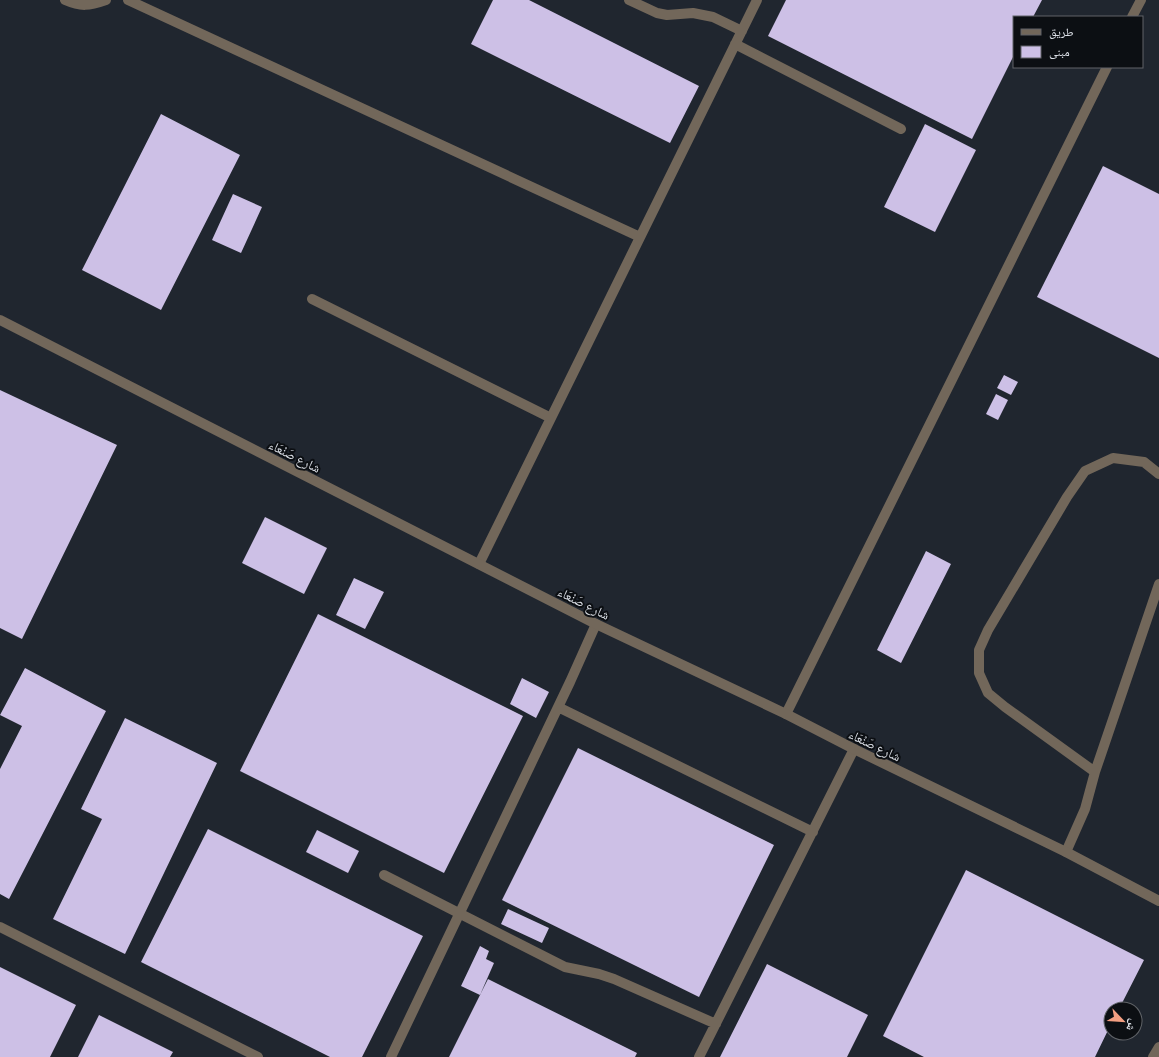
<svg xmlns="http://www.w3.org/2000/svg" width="1159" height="1057" viewBox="0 0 1159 1057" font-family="Cabin,'Noto Naskh Arabic',sans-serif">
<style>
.building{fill:#cdc0e6}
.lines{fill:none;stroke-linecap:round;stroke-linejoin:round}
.service{stroke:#72675a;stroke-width:10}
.tertiary{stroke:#72675a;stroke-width:10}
.labels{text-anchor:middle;stroke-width:4;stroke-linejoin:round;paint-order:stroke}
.street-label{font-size:13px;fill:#dde1e8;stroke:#0c0f13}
</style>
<rect width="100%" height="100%" fill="#20262f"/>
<path class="building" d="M 493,0 L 529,0 L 699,86 L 670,143 L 471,44 Z
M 786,0 L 1042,0 L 1033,17 L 1014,17 L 1014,55 L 972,139 L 768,36 Z
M 161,114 L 240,155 L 161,310 L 82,270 Z
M 925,124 L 976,150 L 935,232 L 884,207 Z
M 1103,166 L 1159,194 L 1159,358 L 1037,297 Z
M 233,194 L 262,207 L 241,253 L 212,240 Z
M 1004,375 L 1018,382 L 1011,395 L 997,388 Z
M 0,390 L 117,445 L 22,639 L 0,628 Z
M 996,394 L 1008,400 L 998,420 L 986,414 Z
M 265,517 L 327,548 L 304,594 L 242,563 Z
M 926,551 L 951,564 L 901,663 L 877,650 Z
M 354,578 L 384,592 L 365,629 L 336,615 Z
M 318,614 L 523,716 L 444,873 L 240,771 Z
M 25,668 L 106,711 L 9,899 L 0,894 L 0,769 L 22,726 L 0,715 Z
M 522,678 L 549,692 L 536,718 L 510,704 Z
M 125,718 L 217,763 L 125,954 L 53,919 L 102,819 L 81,809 Z
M 578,748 L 774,845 L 699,997 L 502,900 Z
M 208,829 L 423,936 L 362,1057 L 330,1057 L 141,962 Z
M 317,830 L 359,851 L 348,873 L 306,852 Z
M 966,870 L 1144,960 L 1119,1009 L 1111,1009 L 1111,1024 L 1095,1057 L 924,1057 L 883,1036 Z
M 508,909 L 549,928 L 542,943 L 501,924 Z
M 480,946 L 489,951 L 486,959 L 494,963 L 480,995 L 461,986 Z
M 767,964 L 868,1015 L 847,1057 L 720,1057 Z
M 0,967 L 76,1005 L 50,1057 L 0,1057 Z
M 488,979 L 637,1053 L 635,1057 L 449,1057 Z
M 99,1015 L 173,1052 L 170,1057 L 78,1057 Z"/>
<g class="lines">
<path class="service" d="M 65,0 C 81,7 89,6 106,0
M 128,0 L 640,237
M 629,0 L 657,13 L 667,15 L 693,13 L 713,17 L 742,31
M 1132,17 L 1141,0
M 735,44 L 901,129
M 312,299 L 551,418
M 479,564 L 757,0
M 558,707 L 813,832
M 786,714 L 1107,67
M 1095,772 L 1005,707 L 988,693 L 979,673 L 979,650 L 988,630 L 1067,497 L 1085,471 L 1113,458 L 1144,462 L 1159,474
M 1066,852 L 1085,809 L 1095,772 L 1159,584
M 384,875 L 565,967 L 599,974 L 614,979 L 716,1024
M 0,927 L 258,1057
M 391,1057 L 570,682 L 596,624
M 699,1057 L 854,749
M 1153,1057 L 1159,1047"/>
<path class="tertiary" d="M 0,320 L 596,624 L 786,714 L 854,749 L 1066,852 L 1159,901"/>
</g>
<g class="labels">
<g class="street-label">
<text transform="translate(295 456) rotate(27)" y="5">شارع صَنْعَاء</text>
<text transform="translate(584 603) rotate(27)" y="5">شارع صَنْعَاء</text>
<text transform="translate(875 745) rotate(26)" y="5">شارع صَنْعَاء</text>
</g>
</g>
<rect x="1013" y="16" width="130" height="52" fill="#0c0f13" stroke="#606368"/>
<rect x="1021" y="29" width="20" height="6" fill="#72675a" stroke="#606368"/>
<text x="1049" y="36" font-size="12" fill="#dde1e8">طريق</text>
<rect x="1021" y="46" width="20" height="12" fill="#cdc0e6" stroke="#606368"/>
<text x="1049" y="56" font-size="12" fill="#dde1e8">مبنى</text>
<g transform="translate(1123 1021) rotate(115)"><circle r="19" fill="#0c0f13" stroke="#606368"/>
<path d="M0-3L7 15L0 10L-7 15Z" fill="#f39f82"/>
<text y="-6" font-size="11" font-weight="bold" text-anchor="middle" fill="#dde1e8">ش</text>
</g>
</svg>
